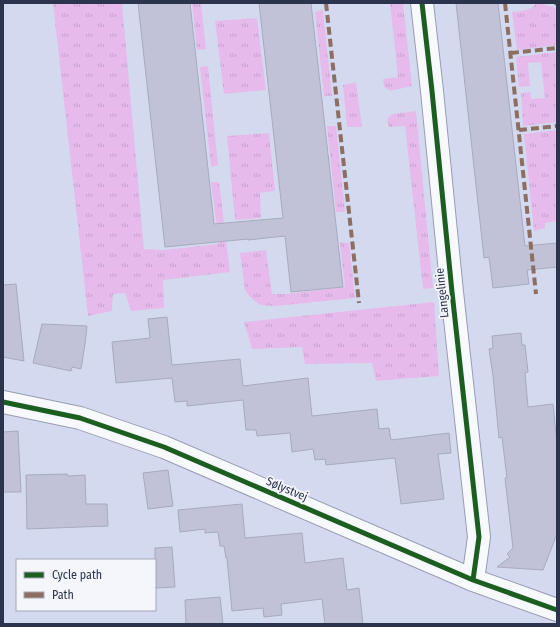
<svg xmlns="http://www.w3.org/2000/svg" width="560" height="627" viewBox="0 0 560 627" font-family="'Fira Sans Condensed',sans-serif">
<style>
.grass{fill:url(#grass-tufts)}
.building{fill:#c1c2d8;stroke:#a8aabe}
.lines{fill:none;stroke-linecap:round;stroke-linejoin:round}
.minor-casing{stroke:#979db1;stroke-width:24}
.minor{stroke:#f8f9fd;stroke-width:22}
.quiet{stroke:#8d6e63;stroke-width:4;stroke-dasharray:8 4;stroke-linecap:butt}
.cycleway-casing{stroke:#f4f6fc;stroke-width:8}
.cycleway{stroke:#1b5e20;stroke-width:5}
.labels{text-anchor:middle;stroke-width:3.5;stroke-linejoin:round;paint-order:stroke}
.street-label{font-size:12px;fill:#2c334c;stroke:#f4f6fc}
</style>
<defs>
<pattern id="grass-tufts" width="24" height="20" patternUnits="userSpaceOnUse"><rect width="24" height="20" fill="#e6bbec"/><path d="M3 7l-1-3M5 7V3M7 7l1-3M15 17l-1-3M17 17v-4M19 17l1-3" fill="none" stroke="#c5a1cc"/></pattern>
</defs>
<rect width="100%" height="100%" fill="#d3daef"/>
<path class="grass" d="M 53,3 L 122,3 L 144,249 L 163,250 L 219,244 L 211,182 L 219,182 L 230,272 L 163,280 L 164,308 L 131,311 L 125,293 L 113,294 L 112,311 L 88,316 Z
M 192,3 L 201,3 L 206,49 L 197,50 Z
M 390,3 L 403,3 L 412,86 L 390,91 L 384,87 L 383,79 L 398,77 Z
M 537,3 L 540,3 L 556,8 L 557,45 L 517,50 L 512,12 C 523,11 529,11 537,3 Z
M 323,10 L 332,96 L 324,96 L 315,12 Z
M 257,18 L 266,90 L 224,94 L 215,21 Z
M 557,52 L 557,122 L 523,126 L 521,93 L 530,92 L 531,99 L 545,98 L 541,62 L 528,63 L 530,86 L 519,87 L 516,57 Z
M 208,66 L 218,165 L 211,167 L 200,67 Z
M 356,82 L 362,127 L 347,127 L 343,85 Z
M 416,111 L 433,288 L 423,289 L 405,126 L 389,127 L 387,119 L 392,114 Z
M 327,126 L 336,126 L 345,212 L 336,212 Z
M 557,130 L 557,221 L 545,223 L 545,228 L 534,231 L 524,134 Z
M 269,133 L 275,191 L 260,193 L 261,218 L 235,220 L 227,136 Z
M 340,242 L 349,243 L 355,298 L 276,306 L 260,305 L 250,297 L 245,290 L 240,253 L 266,250 L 272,294 L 286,294 L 345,287 Z
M 434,302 L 439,376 L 376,381 L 372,363 L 305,364 L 302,347 L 252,349 L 244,322 Z"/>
<path class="building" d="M 138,3 L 190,3 L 214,224 L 283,218 L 259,3 L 311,3 L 343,287 L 291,292 L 285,236 L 248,240 L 248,239 L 165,247 Z
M 456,3 L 498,3 L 525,246 L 557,243 L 557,267 L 527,270 L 529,284 L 493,288 L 489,257 L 484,258 Z
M 16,284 L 24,361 L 3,357 L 3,285 Z
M 167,317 L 172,365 L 240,359 L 243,386 L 308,378 L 312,416 L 377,409 L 379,429 L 389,428 L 391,440 L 449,433 L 451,453 L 438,454 L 444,499 L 401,504 L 395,458 L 326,465 L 325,459 L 315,460 L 313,449 L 292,452 L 290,433 L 257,436 L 256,430 L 246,430 L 243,400 L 187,406 L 187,401 L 175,402 L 172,378 L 116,383 L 112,342 L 150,338 L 148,319 Z
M 42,324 L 87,326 L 85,344 L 81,369 L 72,367 L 71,371 L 33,363 Z
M 521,333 L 522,345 L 525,345 L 528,372 L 525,373 L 528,407 L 553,404 L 557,444 L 557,534 L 543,570 L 497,567 L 510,557 L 507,554 L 513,548 L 505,478 L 507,478 L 502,437 L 499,438 L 493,376 L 489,349 L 493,348 L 492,336 Z
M 18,431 L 21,492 L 3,492 L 3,432 Z
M 168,470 L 173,506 L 148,509 L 143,473 Z
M 67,474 L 68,476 L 85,475 L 86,504 L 107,504 L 108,526 L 27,529 L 26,475 Z
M 242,504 L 245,538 L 302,533 L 305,563 L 343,558 L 347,590 L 359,588 L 363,624 L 325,624 L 322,599 L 281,604 L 282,615 L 264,617 L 263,608 L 232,611 L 227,558 L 226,558 L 224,546 L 220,546 L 218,532 L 205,533 L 205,529 L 180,532 L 178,510 Z
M 172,547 L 175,587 L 155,588 L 155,548 Z
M 220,597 L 223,624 L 186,624 L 185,600 Z"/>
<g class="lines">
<g class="minor-casing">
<path id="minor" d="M 422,3 L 432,91 L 452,292 L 479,537 L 473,580
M 3,402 L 80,418 L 164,447 L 473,580 L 557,610"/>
</g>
<use href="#minor" class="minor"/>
<path class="quiet" d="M 326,3 L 359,303
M 505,3 L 536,294
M 555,3 L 557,4
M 511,53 L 557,48
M 519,130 L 557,126"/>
<g class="cycleway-casing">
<path id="cycleway" d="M 422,3 L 432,91 L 452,292 L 479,537 L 473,580
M 3,402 L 80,418 L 164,447 L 473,580 L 557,610"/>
</g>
<use href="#cycleway" class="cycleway"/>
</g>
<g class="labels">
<g class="street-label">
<text transform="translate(442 293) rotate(-96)" y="4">Langelinie</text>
<text transform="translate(287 489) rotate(23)" y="4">Sølystvej</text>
</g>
</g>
<rect width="560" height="627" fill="none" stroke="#2c334c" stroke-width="8"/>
<rect x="16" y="559" width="140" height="52" fill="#f4f6fc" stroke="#a4a8b6"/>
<rect x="24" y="572" width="20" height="6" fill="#1b5e20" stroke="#a4a8b6"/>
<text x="52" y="579" font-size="12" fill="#2c334c">Cycle path</text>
<rect x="24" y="592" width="20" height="6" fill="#8d6e63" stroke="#a4a8b6"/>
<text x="52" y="599" font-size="12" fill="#2c334c">Path</text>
</svg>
